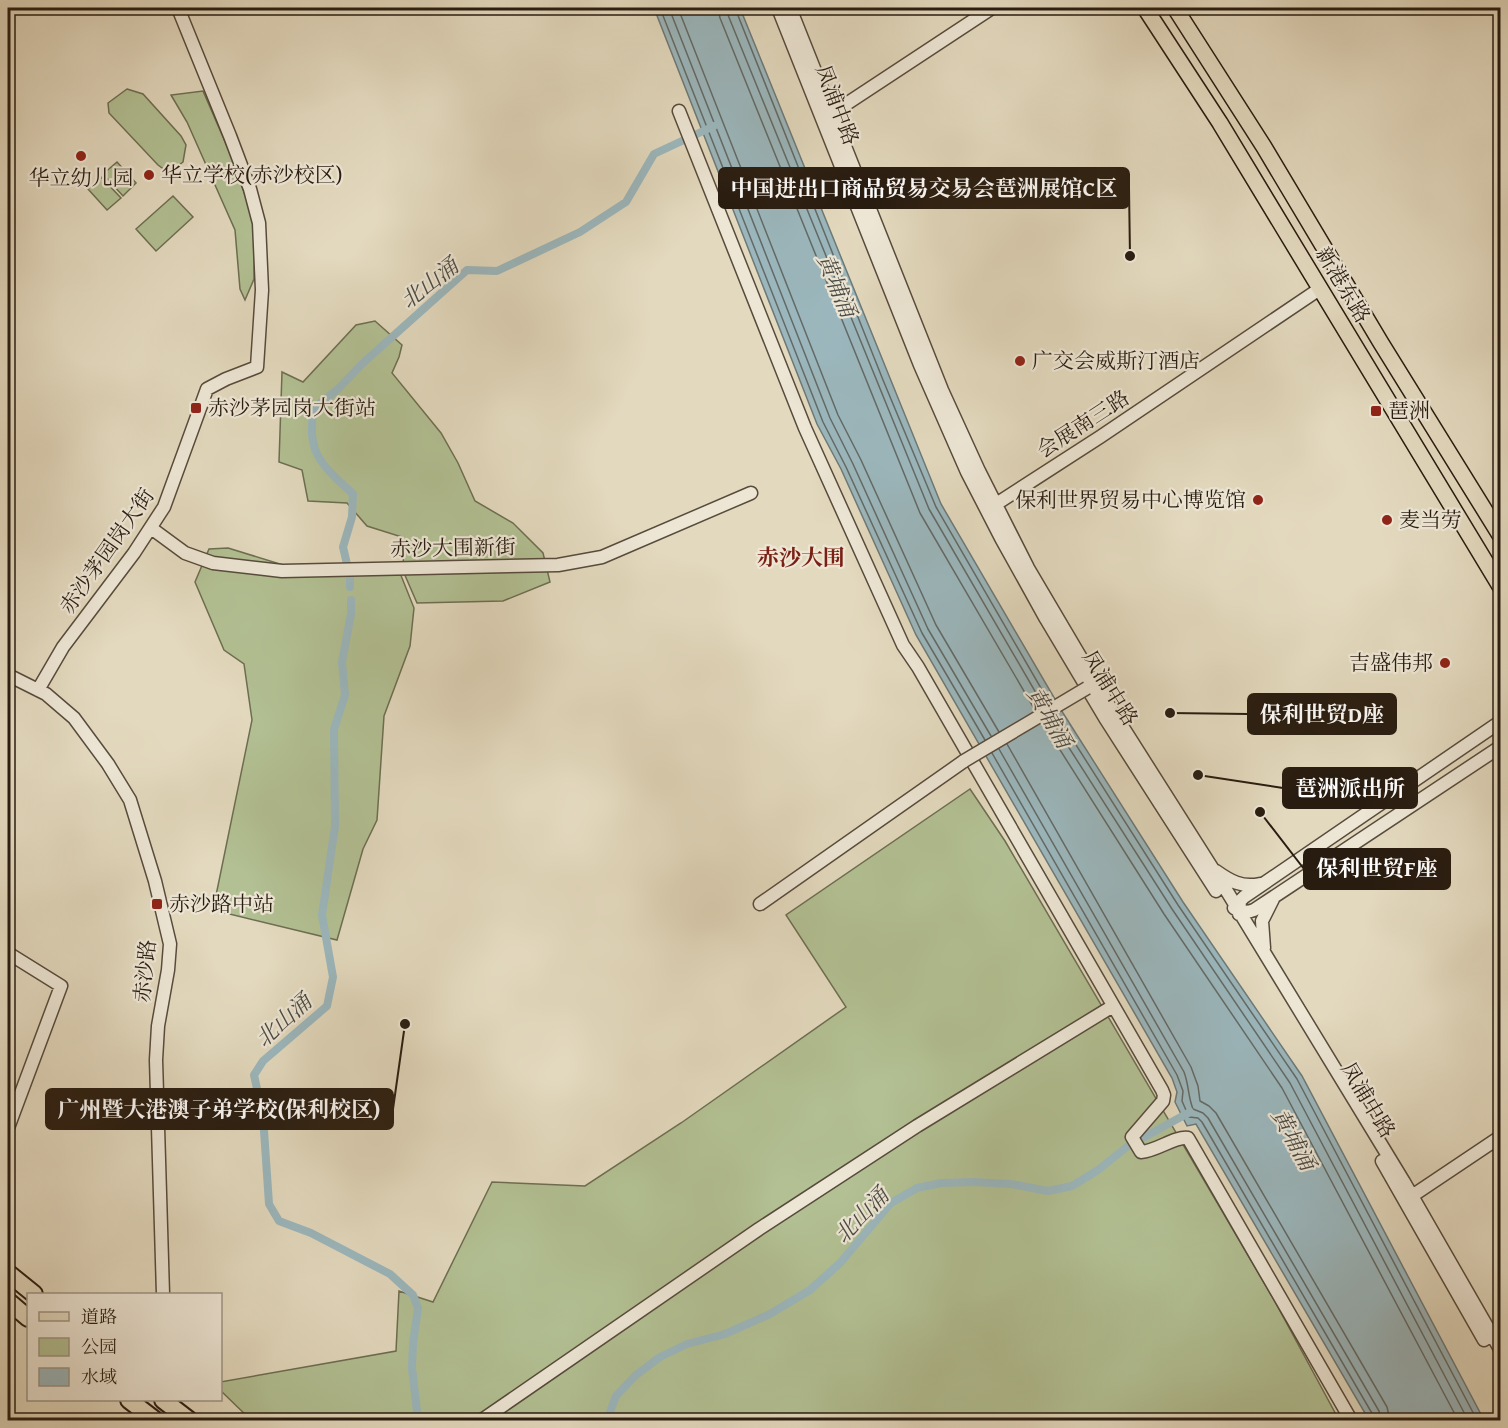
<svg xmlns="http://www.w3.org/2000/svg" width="1508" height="1428" viewBox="0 0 1508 1428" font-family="'Gentium Book Plus','Noto Serif SC',serif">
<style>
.green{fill:#b2c093;stroke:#6d6e52;stroke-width:1.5}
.water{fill:#9bb7bd;stroke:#6d7978;stroke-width:1.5}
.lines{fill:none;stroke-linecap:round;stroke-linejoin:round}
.shore{stroke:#626a66;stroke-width:1.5}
.canal{stroke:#9bb7bd;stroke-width:8}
.minor-casing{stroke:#574b3c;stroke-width:15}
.major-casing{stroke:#281c10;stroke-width:18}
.highway-casing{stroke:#281c10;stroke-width:20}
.minor{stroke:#ede6d5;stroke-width:12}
.major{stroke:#e3d9be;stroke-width:15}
.highway{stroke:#e3d9be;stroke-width:16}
.minor-bridge-casing{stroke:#574b3c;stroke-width:15;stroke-linecap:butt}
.minor-bridge{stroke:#ede6d5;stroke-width:12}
.poi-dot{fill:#8f2418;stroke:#ede6d5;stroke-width:2}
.labels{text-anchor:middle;stroke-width:4.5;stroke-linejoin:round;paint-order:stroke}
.street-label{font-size:21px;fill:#281c10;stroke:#ede6d5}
.poi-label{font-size:21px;fill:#281c10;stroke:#ede6d5;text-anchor:start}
.water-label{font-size:22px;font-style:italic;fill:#4a4a44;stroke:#ede6d5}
.neighbourhood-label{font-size:22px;font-weight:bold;fill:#7a1f14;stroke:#ede6d5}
.leader{fill:none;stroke:#281c10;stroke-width:2}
.callout-dot{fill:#281c10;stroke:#ede6d5;stroke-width:2}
.callout{fill:#281c10;stroke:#281c10;stroke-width:2}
.callout-label{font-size:22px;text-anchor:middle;font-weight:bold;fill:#fff}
</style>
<rect width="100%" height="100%" fill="#e3d9be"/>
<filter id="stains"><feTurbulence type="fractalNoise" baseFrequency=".00333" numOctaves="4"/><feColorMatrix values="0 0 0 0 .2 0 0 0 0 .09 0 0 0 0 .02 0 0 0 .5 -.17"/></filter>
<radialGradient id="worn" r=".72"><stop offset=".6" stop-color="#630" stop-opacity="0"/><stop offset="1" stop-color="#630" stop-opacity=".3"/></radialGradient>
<path class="green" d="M 127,89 L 143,94 L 181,136 L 186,145 L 183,162 C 172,170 169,174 158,165 L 109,113 L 108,103 Z
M 203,91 L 233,160 L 255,224 L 254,279 L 245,300 L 240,289 L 235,230 L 187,122 L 171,95 Z
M 117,162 L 136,183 L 123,196 L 103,174 Z
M 101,177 L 121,198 L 107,210 L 88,189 Z
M 173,196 L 193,217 L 156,251 L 136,229 Z
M 375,321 L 402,345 L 399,357 L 392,373 L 441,433 L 458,463 L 475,501 L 513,523 L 543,553 L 550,582 L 503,601 L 417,603 L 404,573 L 402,537 L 367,526 L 347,503 L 308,501 L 302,470 L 279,462 L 282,372 L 303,382 L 356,325 Z
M 228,548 L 309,573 L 400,573 L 414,608 L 410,646 L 384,716 L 377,820 L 363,849 L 337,940 L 213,910 L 252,720 L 244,664 L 224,650 L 195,582 L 209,549 Z
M 970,789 L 1005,841 L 1273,1298 L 1339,1420 L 251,1420 L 221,1391 L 220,1382 L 396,1351 L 399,1291 L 433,1302 L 492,1182 L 585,1186 L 681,1123 L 846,1007 L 786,915 Z"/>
<path class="water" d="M 654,8 L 740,8 L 941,504 L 1063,713 L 1183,902 L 1302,1076 L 1484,1420 L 1369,1420 L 1196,1124 L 1187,1126 L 1175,1102 L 1177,1092 L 1172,1078 L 916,635 L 841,469 L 817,424 Z"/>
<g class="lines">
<path class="shore" d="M 660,8 L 823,422 L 846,467 L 922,633 L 985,740
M 669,8 L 830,418 L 853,464 L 928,629 L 991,736
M 678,8 L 838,415 L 861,460 L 936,625 L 999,732
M 718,8 L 720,18 L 920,513 L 1035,710
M 727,8 L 728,15 L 929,509 L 1043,705
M 735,8 L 883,380 L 936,507 L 1049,702
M 1057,715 L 1178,905 L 1297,1079 L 1477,1420
M 1050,718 L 1172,909 L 1290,1083 L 1468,1420
M 1043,723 L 1164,914 L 1282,1088 L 1458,1420
M 1007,744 L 1191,1067 L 1198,1086 L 1200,1101 L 1209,1106 L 1216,1113 L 1387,1407 L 1390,1420
M 999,749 L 1184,1072 C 1189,1085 1188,1097 1193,1109 L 1203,1113 L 1208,1118 L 1379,1411 L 1381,1420
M 992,753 L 1177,1075 L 1183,1091 L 1182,1101 L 1189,1117 L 1198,1118 L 1202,1122 L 1373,1415 L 1374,1420"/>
<path class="canal" d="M 350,587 L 350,577 L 343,547 L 352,517 L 353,494 C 323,466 305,453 314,408 L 338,389 L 363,363 L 467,270 L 497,271 L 580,232 L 626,202 L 654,154 L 714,126
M 351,600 L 351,614 L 342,662 L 345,695 L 334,729 L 335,826 L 322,915 L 333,977 L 327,1006 L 263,1061 L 254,1075 L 263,1116 L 269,1204 L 279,1221 L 311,1233 L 390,1274 L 413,1295 L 418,1308 L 413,1343 L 412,1368 L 418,1420
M 607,1420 L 616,1396 L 636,1375 L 660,1357 L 687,1344 L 725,1334 L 770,1314 L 810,1290 L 840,1263 L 891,1203 L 917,1188 L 941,1183 L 974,1182 L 1011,1184 L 1048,1191 L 1072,1186 L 1098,1170 L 1128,1146 L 1190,1112"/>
<g class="minor-casing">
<path id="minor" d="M 778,8 L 920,365 L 967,472 L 1001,538 L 1046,619 L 1105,718 L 1216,891
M 790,8 L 942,390 L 979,471 L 1028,568 L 1110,707 L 1228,893 L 1404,1182 L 1500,1349
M 679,111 L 805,428 L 903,645 L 918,667 L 1162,1090 L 1164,1095 L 1163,1101 L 1132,1137 L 1141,1152 C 1157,1151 1175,1136 1188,1138 L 1351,1420
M 825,118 L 992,8
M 990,508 L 1100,437 L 1321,288
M 151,528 L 185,553 L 213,563 L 282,571 L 558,565 L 602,557 L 751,493
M 8,675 L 46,694 L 74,718 L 108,764 L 130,800 L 155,881 L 170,944 L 168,970 L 158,1026 L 156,1060 L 163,1294
M 38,690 L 63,647 L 134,553 L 164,507 L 207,389 L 226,379 L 257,367 L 262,290 L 259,223 L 250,189 L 230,136 L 178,8
M 1216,871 C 1230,881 1242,888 1260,884
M 760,904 L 964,761
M 1234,908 C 1240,912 1247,913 1254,910 L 1500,747
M 1239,914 L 1240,901 L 1244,897 L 1500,722
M 1264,948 L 1262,921 L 1273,899
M 8,953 L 61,986 L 8,1128
M 1382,1161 L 1484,1340 L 1492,1335
M 1406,1200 L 1500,1137
M 482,1420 L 759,1229 L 917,1126 L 1113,1006"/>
</g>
<g class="major-casing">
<path id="major" d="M 1145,8 L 1220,123 L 1500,586
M 1175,8 L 1264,147 L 1381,343 L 1500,535"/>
</g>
<g class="highway-casing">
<path id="highway" d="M 8,1273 L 34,1294
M 8,1301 L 28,1318
M 129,1400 L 155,1420
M 163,1400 L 189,1420"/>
</g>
<use href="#minor" class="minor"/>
<use href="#major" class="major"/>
<use href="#highway" class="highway"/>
<g class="minor-bridge-casing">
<path id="minor-bridge" d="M 964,761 L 1087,688"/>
</g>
<use href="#minor-bridge" class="minor-bridge"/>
</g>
<g class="poi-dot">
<circle cx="81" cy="156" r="6"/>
<circle cx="149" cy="175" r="6"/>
<circle cx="1020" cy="361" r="6"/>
<rect x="190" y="402" width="12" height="12" rx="3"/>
<rect x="1370" y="405" width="12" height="12" rx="3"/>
<circle cx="1258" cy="500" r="6"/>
<circle cx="1387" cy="520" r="6"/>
<circle cx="1445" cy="663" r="6"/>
<rect x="151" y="898" width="12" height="12" rx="3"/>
</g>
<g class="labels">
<g class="street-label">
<text transform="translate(837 105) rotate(69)" y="7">凤浦中路</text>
<text transform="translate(1343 285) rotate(59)" y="7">新港东路</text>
<text transform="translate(1083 424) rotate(-33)" y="7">会展南三路</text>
<text transform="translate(453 548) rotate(-1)" y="7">赤沙大围新街</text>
<text transform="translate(107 551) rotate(-55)" y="7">赤沙茅园岗大街</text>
<text transform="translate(1110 688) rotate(58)" y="7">凤浦中路</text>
<text transform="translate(145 971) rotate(-84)" y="7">赤沙路</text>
<text transform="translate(1368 1100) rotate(59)" y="7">凤浦中路</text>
</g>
<g class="poi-label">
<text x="161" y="182">华立学校(赤沙校区)</text>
<text x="81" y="185" text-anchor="middle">华立幼儿园</text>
<text x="1032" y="368">广交会威斯汀酒店</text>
<text x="208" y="415">赤沙茅园岗大街站</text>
<text x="1388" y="418">琶洲</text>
<text x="1246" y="507" text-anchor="end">保利世界贸易中心博览馆</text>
<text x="1399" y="527">麦当劳</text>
<text x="1433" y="670" text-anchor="end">吉盛伟邦</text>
<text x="169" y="911">赤沙路中站</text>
</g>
<g class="water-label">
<text transform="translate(429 283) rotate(-38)" y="8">北山涌</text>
<text transform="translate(837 285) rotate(67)" y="8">黄埔涌</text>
<text transform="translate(1050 717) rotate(60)" y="8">黄埔涌</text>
<text transform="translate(283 1020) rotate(-42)" y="8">北山涌</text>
<text transform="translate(1294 1139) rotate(61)" y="8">黄埔涌</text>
<text transform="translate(861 1215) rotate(-46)" y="8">北山涌</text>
</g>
<g class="neighbourhood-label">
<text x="801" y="565">赤沙大围</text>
</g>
</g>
<path class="leader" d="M1130 256L1129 188M1170 713L1248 714M1198 775L1283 788M1260 812L1304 869M405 1024L393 1109"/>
<g class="callout-dot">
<circle cx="1130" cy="256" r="6"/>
<circle cx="1170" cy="713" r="6"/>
<circle cx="1198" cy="775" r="6"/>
<circle cx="1260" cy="812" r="6"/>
<circle cx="405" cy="1024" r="6"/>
</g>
<g class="callout">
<rect x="719" y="168" width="410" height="40" rx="6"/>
<rect x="1248" y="694" width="148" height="40" rx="6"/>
<rect x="1283" y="768" width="134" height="40" rx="6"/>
<rect x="1304" y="849" width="146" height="40" rx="6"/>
<rect x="46" y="1089" width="347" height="40" rx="6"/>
</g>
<g class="callout-label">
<text x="924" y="196">中国进出口商品贸易交易会琶洲展馆C区</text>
<text x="1322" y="722">保利世贸D座</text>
<text x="1350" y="796">琶洲派出所</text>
<text x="1377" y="876">保利世贸F座</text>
<text x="219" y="1117">广州暨大港澳子弟学校(保利校区)</text>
</g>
<rect width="1508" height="1428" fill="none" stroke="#e3d9be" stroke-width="30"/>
<rect x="9" y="9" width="1490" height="1410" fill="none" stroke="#281c10" stroke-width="3"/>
<rect x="15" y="15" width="1478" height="1398" fill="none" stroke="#281c10" stroke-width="1.5"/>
<rect x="27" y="1293" width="195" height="108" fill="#ede6d5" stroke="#9e9586" stroke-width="1.5"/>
<rect x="39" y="1312" width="30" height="9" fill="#e3d9be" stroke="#9e9586" stroke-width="1.5"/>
<text x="81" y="1323" font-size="18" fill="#281c10">道路</text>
<rect x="39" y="1338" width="30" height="18" fill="#b2c093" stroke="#9e9586" stroke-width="1.5"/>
<text x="81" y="1353" font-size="18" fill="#281c10">公园</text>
<rect x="39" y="1368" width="30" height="18" fill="#9bb7bd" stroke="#9e9586" stroke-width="1.5"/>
<text x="81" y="1383" font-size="18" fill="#281c10">水域</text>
<rect width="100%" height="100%" filter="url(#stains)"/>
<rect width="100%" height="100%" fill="url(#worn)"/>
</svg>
